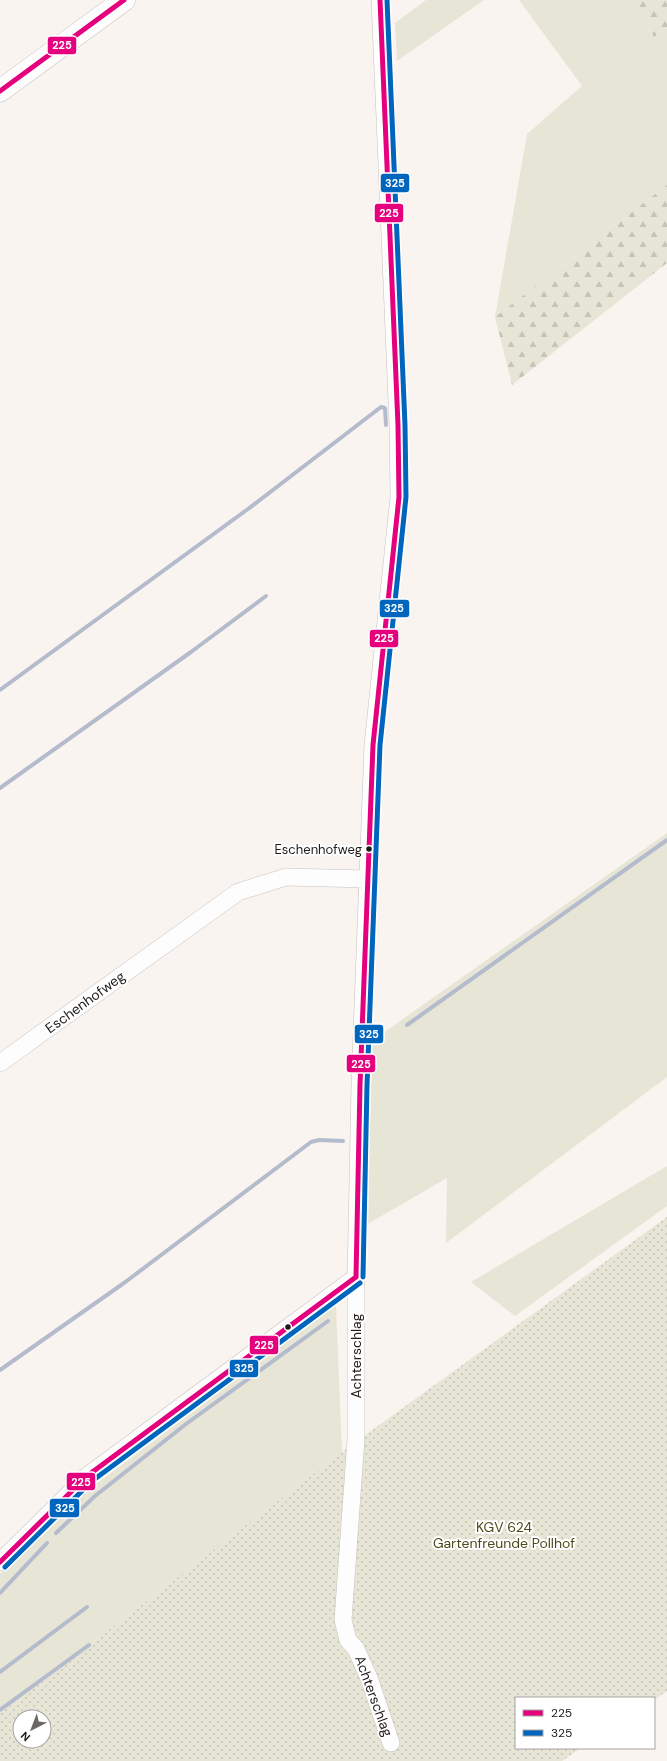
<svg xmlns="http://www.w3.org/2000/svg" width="667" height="1761" viewBox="0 0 667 1761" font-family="'DM Sans',sans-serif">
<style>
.grass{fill:#e7e5d5}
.forest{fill:url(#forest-firs)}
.garden{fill:url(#garden-dots);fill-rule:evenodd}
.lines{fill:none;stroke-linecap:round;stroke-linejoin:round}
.stream{stroke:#b4bbcc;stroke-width:4}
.minor-casing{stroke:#c7c2be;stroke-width:18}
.major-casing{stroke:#c7c2be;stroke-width:23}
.minor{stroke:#fefdfd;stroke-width:17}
.major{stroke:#fefdfd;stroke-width:22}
.bus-1-casing{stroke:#fff;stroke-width:8}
.bus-2-casing{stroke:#fff;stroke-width:8}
.bus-1{stroke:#e5007d;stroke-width:5}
.bus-2{stroke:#0065bd;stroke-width:5}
.bus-dot{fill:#1e1a17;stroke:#fff;stroke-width:1.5}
.labels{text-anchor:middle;stroke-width:4;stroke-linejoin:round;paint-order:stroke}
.bus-label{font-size:13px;fill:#1e1a17;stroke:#fff;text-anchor:end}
.street-label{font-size:14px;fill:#1e1a17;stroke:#fff}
.park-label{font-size:14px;fill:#4b4b1a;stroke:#fff}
.line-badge{stroke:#fff;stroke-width:1.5}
.badge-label{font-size:11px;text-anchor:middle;font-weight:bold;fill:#fff}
</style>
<defs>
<pattern id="forest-firs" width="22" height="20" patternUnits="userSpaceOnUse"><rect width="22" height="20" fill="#e7e5d5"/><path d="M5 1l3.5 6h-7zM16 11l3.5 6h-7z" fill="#c6c4b6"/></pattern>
<pattern id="garden-dots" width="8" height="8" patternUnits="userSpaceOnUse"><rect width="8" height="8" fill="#e7e5d5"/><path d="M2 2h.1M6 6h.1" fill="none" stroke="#c6c4b6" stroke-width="1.8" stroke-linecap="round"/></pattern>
</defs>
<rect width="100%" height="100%" fill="#faf4f0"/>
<path class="grass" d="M 426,0 L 484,0 L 397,61 L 395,23 Z
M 519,0 L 633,0 L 654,37 L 667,28 L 667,185 L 495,317 L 527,134 L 582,86 Z
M 667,833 L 667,1077 L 446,1243 L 447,1178 L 366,1225 L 373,1040 Z
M 667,1166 L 667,1206 L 515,1316 L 471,1282 Z
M 336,1305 L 342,1452 L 0,1713 L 0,1574 L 57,1513 Z"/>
<path class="forest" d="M 633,0 L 667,0 L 667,28 L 654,37 Z
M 667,185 L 667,263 L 512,385 L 495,317 Z"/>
<path class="garden" d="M 667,1217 L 667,1691 L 654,1700 L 654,1698 L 516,1698 L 516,1748 L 581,1748 L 562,1761 L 0,1761 L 0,1713 L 342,1452 ZM 20,1717 L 44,1717 L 44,1741 L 20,1741 Z"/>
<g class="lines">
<path class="stream" d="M 0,690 L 248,509 L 381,407 L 385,408 L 386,425
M 0,788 L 191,652 L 266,596
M 407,1025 L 667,840
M 0,1370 L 124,1283 L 311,1142 L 319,1140 L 343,1141
M 56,1533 L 95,1496 L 186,1424 L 328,1321
M 0,1593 L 47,1543
M 0,1672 L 87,1607
M 0,1710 L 89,1645"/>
<g class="minor-casing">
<path id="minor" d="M 380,0 L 398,425 L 399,497 L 373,745 L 360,1085 L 356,1277 L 356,1439 L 343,1620 L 348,1640 L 356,1649 L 369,1678 L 391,1743
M 0,1063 L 238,892 L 286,877 L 367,879
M 0,1562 L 87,1476 L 356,1277"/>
</g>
<g class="major-casing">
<path id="major" d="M 0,91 L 124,0"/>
</g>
<use href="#minor" class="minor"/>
<use href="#major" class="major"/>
<g class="bus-1-casing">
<path id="bus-1" d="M 0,91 L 124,0
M 356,1277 L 360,1085 L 373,745 L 399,497 L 398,425 L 380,0
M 0,1562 L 87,1476 L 356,1277"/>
</g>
<g class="bus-2-casing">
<path id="bus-2" d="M 363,1277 L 367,1085 L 380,745 L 406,497 L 405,425 L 387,0
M 5,1567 L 92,1481 L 360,1283"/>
</g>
<use href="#bus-1" class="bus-1"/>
<use href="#bus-2" class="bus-2"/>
</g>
<g class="bus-dot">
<circle cx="369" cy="849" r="3.5"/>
<circle cx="288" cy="1327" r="3.5"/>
</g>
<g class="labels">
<g class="bus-label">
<text x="362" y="854">Eschenhofweg</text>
</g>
<g class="street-label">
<text transform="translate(85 1002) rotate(-36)" y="5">Eschenhofweg</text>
<text transform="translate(356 1356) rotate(-90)" y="5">Achterschlag</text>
<text transform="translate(374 1696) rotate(70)" y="5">Achterschlag</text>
</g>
<g class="park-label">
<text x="504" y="1532">KGV 624<tspan x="504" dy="16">Gartenfreunde Pollhof</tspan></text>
</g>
</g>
<g class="line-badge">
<rect x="47" y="36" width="30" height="19" rx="4" fill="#e5007d"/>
<rect x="380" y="173" width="30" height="20" rx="4" fill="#0065bd"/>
<rect x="374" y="203" width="30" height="20" rx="4" fill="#e5007d"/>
<rect x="379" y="599" width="31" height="19" rx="4" fill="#0065bd"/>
<rect x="369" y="629" width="30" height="19" rx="4" fill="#e5007d"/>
<rect x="354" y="1024" width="30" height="20" rx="4" fill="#0065bd"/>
<rect x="346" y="1054" width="30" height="19" rx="4" fill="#e5007d"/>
<rect x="249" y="1335" width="30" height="20" rx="4" fill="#e5007d"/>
<rect x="229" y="1359" width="30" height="19" rx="4" fill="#0065bd"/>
<rect x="66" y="1472" width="30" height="19" rx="4" fill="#e5007d"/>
<rect x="49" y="1498" width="31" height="20" rx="4" fill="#0065bd"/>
</g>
<g class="badge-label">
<text x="62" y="49">225</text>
<text x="395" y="187">325</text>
<text x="389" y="217">225</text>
<text x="394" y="612">325</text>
<text x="384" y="642">225</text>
<text x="369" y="1038">325</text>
<text x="361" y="1068">225</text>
<text x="264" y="1349">225</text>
<text x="244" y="1372">325</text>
<text x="81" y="1486">225</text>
<text x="65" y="1512">325</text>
</g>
<rect x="515" y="1697" width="140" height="52" fill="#ffffff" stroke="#a5a3a2"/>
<rect x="523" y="1710" width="20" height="6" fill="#e5007d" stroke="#a5a3a2"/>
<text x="551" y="1717" font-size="12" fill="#1e1a17">225</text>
<rect x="523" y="1730" width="20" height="6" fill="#0065bd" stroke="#a5a3a2"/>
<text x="551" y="1737" font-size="12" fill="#1e1a17">325</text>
<g transform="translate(32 1729) rotate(222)"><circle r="19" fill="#ffffff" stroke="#a5a3a2"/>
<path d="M0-3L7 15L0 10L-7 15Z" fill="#6b6663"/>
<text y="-6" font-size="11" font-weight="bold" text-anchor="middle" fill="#1e1a17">N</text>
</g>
</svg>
